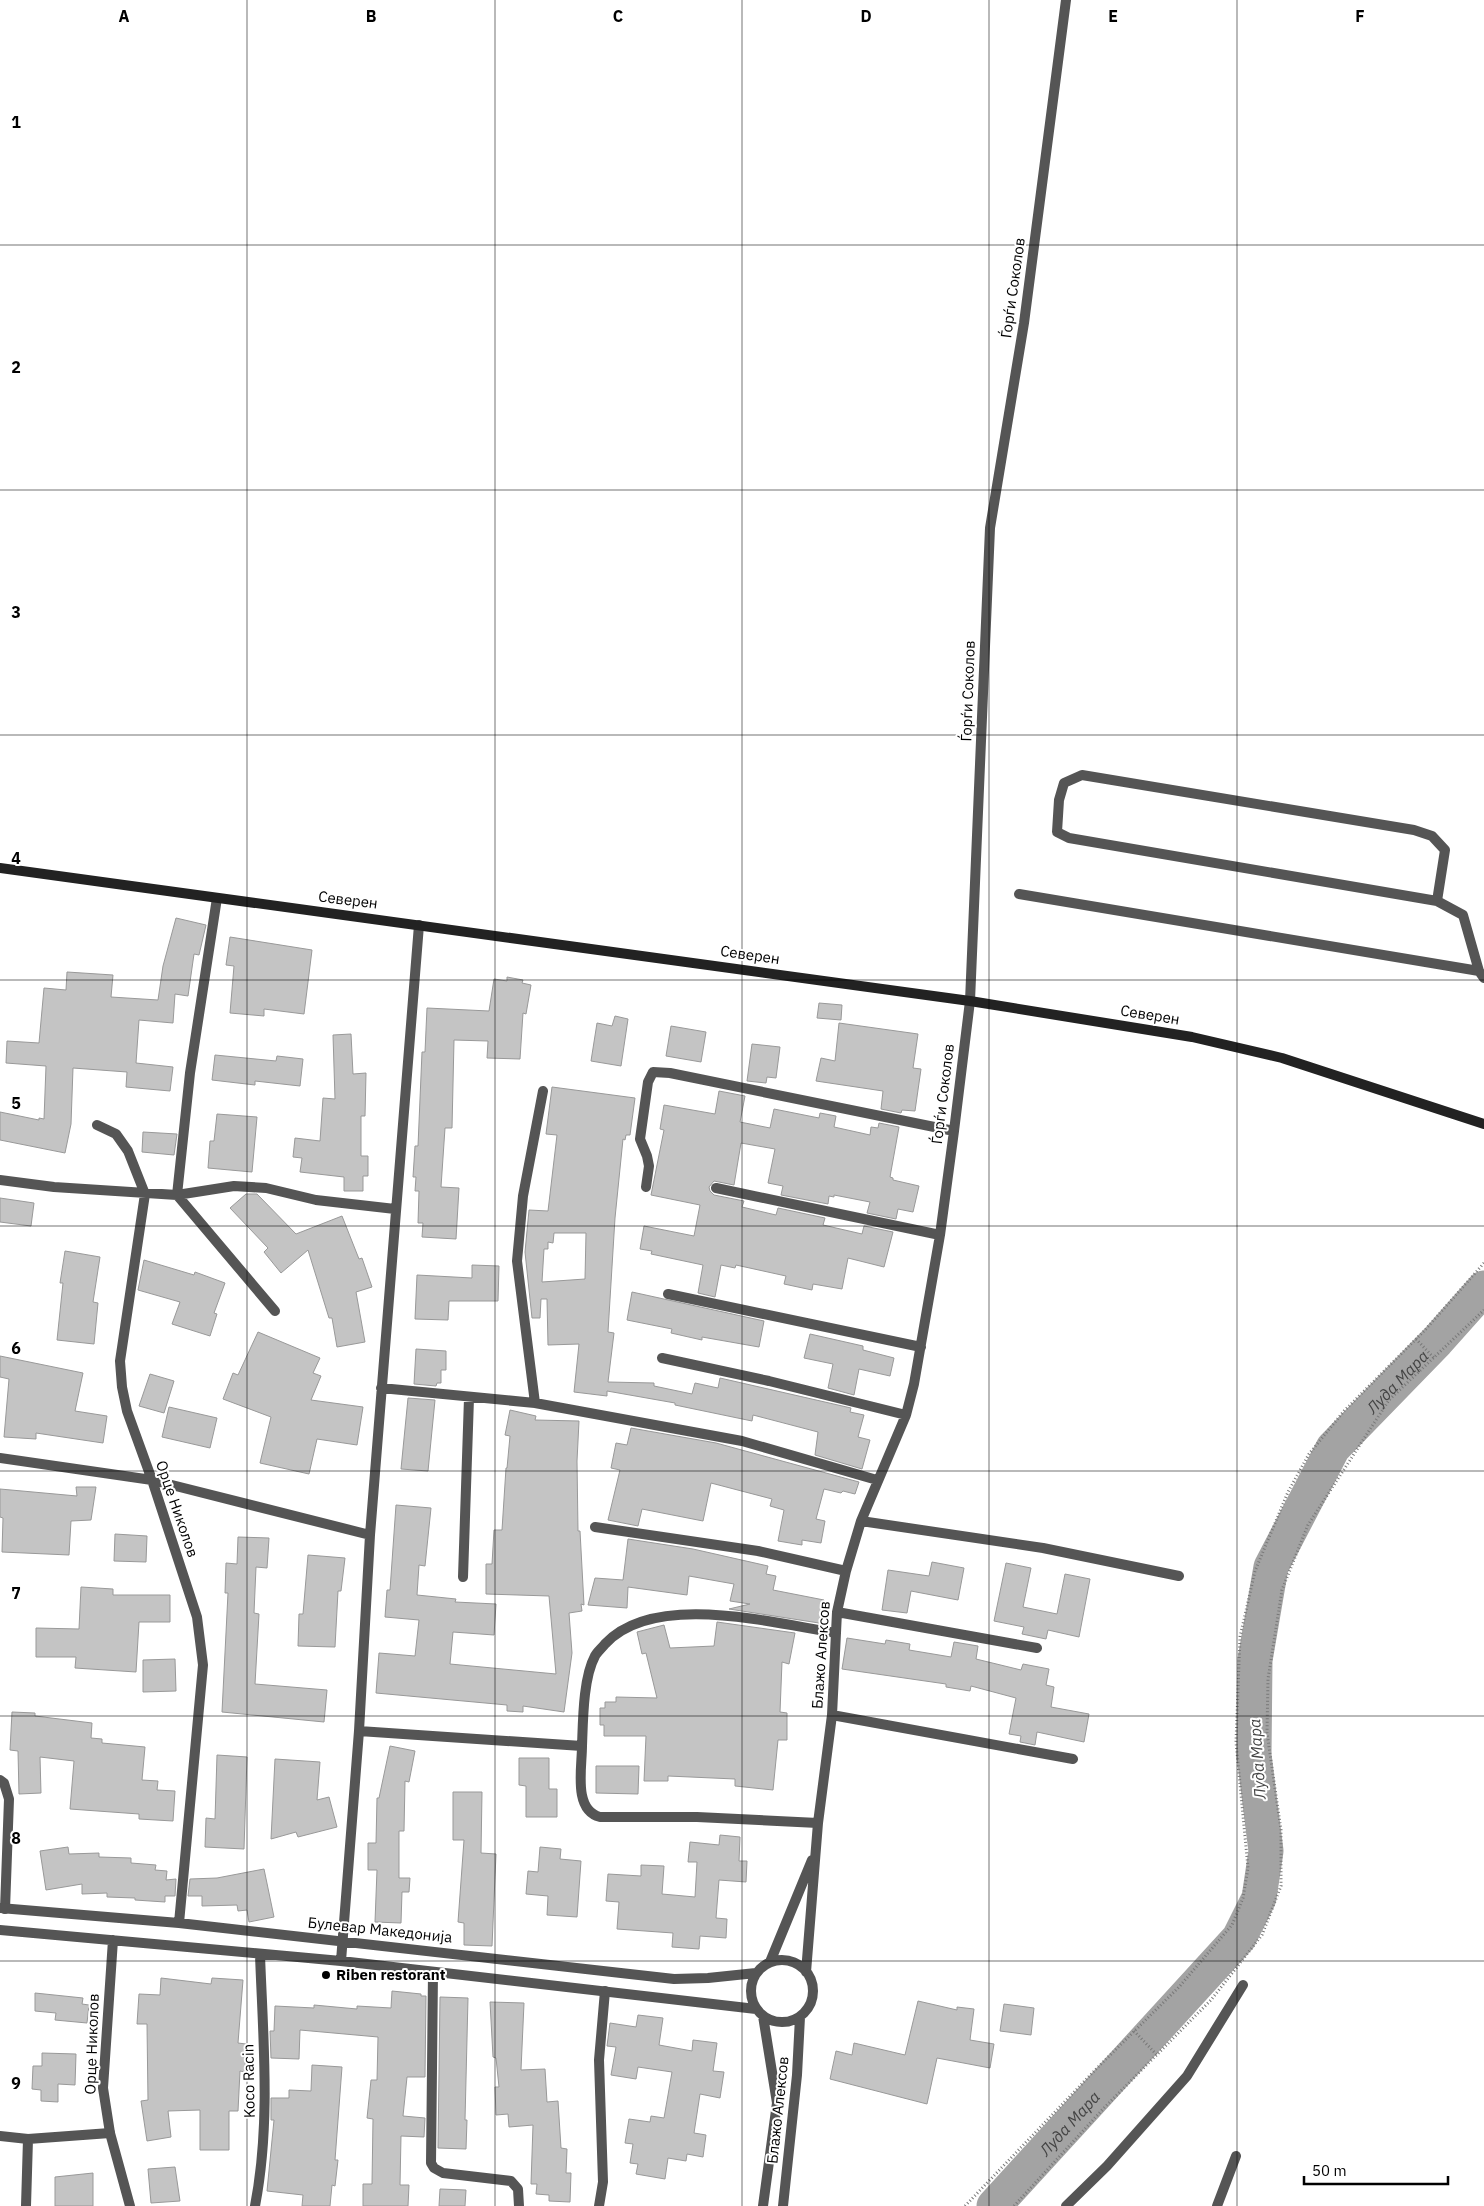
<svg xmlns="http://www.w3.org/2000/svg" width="1484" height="2206" viewBox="0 0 1484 2206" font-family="'IBM Plex Sans',sans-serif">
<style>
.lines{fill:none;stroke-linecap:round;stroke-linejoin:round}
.river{stroke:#a3a3a3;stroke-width:35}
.building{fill:#c4c4c4;stroke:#999;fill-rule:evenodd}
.path{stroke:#777;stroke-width:3;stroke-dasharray:1 2.5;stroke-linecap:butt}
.lane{stroke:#555;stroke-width:10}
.street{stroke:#555;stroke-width:10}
.secondary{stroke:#222;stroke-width:10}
.grid{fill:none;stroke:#000;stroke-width:1;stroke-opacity:0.55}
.poi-dot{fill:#000;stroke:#fff;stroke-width:2}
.labels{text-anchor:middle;stroke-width:4;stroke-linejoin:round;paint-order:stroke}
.street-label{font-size:15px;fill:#000;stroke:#fff}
.poi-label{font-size:15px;font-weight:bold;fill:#000;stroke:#fff;text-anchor:start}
.water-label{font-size:16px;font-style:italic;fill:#444;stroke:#fff}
.grid-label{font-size:16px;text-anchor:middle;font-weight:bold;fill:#000;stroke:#fff;stroke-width:4;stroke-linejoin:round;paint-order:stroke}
</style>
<rect width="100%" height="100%" fill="#fff"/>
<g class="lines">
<path class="river" id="s1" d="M 994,2206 L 1239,1938 L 1259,1898 L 1266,1851 L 1254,1755 L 1255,1660 L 1271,1567 L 1333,1448 L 1437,1341 L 1484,1288"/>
</g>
<path class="building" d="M 176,918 L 206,925 L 199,955 L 194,954 L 188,996 L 175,994 L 173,1023 L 139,1020 L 136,1063 L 173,1067 L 170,1091 L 126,1087 L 127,1072 L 73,1068 L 71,1124 L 65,1153 L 0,1140 L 0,1112 L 39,1120 L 39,1118 L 44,1119 L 46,1066 L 6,1063 L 7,1041 L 39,1043 L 44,988 L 66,990 L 67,972 L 113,975 L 111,997 L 158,1000 L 163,966 Z
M 230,937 L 312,950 L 304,1014 L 264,1009 L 264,1016 L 230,1013 L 234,966 L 226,965 Z
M 507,977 L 523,980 L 522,983 L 531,985 L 526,1014 L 523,1013 L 520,1059 L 487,1058 L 488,1041 L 454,1040 L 452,1128 L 445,1128 L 441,1187 L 459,1188 L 456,1239 L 422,1237 L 423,1223 L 418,1223 L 419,1191 L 415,1191 L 416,1177 L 413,1177 L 415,1146 L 418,1146 L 422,1052 L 425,1052 L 427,1008 L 489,1011 L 494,979 L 507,981 Z
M 819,1003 L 842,1005 L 841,1020 L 817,1018 Z
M 615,1016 L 628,1019 L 621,1066 L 591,1061 L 597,1023 L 612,1026 Z
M 839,1023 L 918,1034 L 913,1068 L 921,1069 L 915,1111 L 902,1110 L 901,1113 L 881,1109 L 883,1091 L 816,1081 L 821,1058 L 835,1061 Z
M 671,1026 L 706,1032 L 701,1062 L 666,1056 Z
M 351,1034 L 353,1074 L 366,1073 L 365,1116 L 361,1116 L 361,1156 L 368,1156 L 368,1176 L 363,1176 L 363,1191 L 344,1191 L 344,1177 L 300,1172 L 302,1158 L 293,1157 L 295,1138 L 320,1141 L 323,1098 L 335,1099 L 333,1035 Z
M 752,1044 L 780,1047 L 776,1078 L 767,1077 L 766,1083 L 747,1081 Z
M 215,1055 L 276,1061 L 277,1056 L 303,1059 L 300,1086 L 255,1081 L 255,1085 L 212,1080 Z
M 552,1087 L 635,1098 L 630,1135 L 626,1135 L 625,1140 L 623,1139 L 615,1218 L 608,1332 L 614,1333 L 608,1382 L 654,1383 L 654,1386 L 692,1394 L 695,1383 L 718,1388 L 720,1378 L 851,1408 L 850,1412 L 864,1415 L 858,1437 L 870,1440 L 862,1469 L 815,1455 L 818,1432 L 753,1415 L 752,1421 L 675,1405 L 675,1403 L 607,1391 L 607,1396 L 574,1392 L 579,1344 L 548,1345 L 547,1299 L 541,1299 L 540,1318 L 532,1318 L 525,1252 L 529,1210 L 548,1211 L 557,1135 L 546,1134 ZM 554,1233 L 586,1233 L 585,1279 L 542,1282 L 544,1249 L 548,1249 L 548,1242 L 553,1243 Z
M 719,1091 L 745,1096 L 740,1122 L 770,1128 L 774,1109 L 819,1118 L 820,1113 L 836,1116 L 834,1127 L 870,1135 L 871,1127 L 878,1128 L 879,1123 L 899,1127 L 890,1177 L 893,1178 L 893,1180 L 919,1186 L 913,1212 L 898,1209 L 896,1219 L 867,1213 L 870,1202 L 834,1195 L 834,1197 L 829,1196 L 828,1204 L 781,1195 L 783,1186 L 768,1183 L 775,1149 L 741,1143 L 734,1185 L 714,1181 L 709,1187 L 710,1191 L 714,1195 L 744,1201 L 742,1207 L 776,1215 L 778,1208 L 825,1218 L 823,1225 L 862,1234 L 864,1226 L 893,1232 L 884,1267 L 848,1258 L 842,1289 L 813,1284 L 812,1290 L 784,1284 L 786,1276 L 736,1265 L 735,1268 L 721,1265 L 715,1297 L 698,1293 L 703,1265 L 651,1254 L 652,1251 L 640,1249 L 644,1226 L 694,1236 L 700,1205 L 651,1195 L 664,1130 L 660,1129 L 664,1105 L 715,1114 Z
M 217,1114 L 257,1117 L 252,1172 L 208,1168 L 210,1141 L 214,1141 Z
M 143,1132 L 177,1134 L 174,1155 L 142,1152 Z
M 246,1194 L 257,1194 L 296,1234 L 342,1216 L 359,1259 L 362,1258 L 372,1287 L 356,1292 L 365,1342 L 337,1347 L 332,1318 L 329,1318 L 308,1250 L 281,1273 L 264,1252 L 268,1248 L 230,1208 Z
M 0,1198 L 34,1203 L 31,1226 L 0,1222 Z
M 65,1251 L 100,1257 L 93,1302 L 98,1303 L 94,1344 L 57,1340 L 63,1283 L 60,1283 Z
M 144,1260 L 194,1275 L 195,1272 L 225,1283 L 214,1313 L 217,1314 L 210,1336 L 172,1324 L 180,1302 L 138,1290 Z
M 472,1265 L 499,1266 L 498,1301 L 449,1301 L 448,1320 L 415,1319 L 417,1275 L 472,1278 Z
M 632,1292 L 764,1321 L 759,1347 L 702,1337 L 702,1340 L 671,1333 L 672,1329 L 627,1320 Z
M 258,1332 L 320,1358 L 313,1373 L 321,1376 L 311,1400 L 363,1407 L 357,1445 L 317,1439 L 309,1474 L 260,1463 L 271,1417 L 223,1399 L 233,1373 L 238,1375 Z
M 810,1334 L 863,1346 L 863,1350 L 894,1358 L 890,1376 L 859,1369 L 854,1395 L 828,1388 L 833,1364 L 804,1358 Z
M 416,1349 L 446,1351 L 446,1370 L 441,1370 L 441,1383 L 437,1383 L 436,1386 L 414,1384 Z
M 0,1356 L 83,1373 L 75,1411 L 107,1416 L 103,1443 L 36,1433 L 36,1439 L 4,1437 L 9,1379 L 0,1377 Z
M 150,1374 L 174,1381 L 164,1413 L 139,1406 Z
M 408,1398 L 435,1400 L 428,1471 L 401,1469 Z
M 169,1407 L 217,1418 L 210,1448 L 162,1437 Z
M 510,1410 L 536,1416 L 535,1420 L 579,1421 L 577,1461 L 578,1531 L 580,1531 L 584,1605 L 581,1604 L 582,1611 L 569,1613 L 572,1653 L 564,1712 L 523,1706 L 523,1712 L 507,1711 L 507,1705 L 376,1693 L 379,1653 L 415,1656 L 419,1620 L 385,1617 L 387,1590 L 390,1590 L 396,1505 L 431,1508 L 425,1566 L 419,1565 L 417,1595 L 456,1599 L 455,1602 L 496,1604 L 494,1635 L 453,1632 L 450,1664 L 556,1674 L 549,1596 L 486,1594 L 486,1564 L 492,1564 L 494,1530 L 502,1530 L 506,1468 L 507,1468 L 510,1436 L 505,1435 Z
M 631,1428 L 716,1443 L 859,1482 L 855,1494 L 843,1491 L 841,1493 L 824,1489 L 816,1519 L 825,1521 L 821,1543 L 802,1540 L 802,1545 L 778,1541 L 784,1510 L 770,1506 L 772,1499 L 711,1483 L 703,1521 L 642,1509 L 638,1526 L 608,1520 L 620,1470 L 611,1468 L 616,1443 L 627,1445 Z
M 76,1487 L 96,1487 L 91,1520 L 71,1521 L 69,1555 L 2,1552 L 3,1518 L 0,1517 L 0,1489 L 77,1496 Z
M 115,1534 L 147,1536 L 146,1562 L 114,1561 Z
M 238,1537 L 269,1538 L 267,1568 L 256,1567 L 254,1613 L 259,1614 L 255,1684 L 327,1690 L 324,1722 L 222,1712 L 228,1593 L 225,1593 L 226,1563 L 237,1564 Z
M 628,1539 L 693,1549 L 768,1566 L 766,1574 L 776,1576 L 773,1590 L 824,1600 L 819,1623 L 729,1609 L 750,1604 L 730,1601 L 734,1584 L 689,1576 L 687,1595 L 628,1587 L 627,1608 L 588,1605 L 595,1578 L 623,1580 Z
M 308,1555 L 345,1558 L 341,1591 L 338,1591 L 335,1647 L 298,1646 L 299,1614 L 303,1614 Z
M 932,1562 L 964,1568 L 958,1600 L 911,1591 L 907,1613 L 882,1610 L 888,1570 L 929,1576 Z
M 1006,1563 L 1031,1568 L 1023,1607 L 1057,1614 L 1065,1574 L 1090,1579 L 1079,1637 L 1048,1630 L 1046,1639 L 1022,1634 L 1024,1627 L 994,1621 Z
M 81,1587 L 113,1589 L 113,1595 L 170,1595 L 170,1622 L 139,1622 L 136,1672 L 75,1668 L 76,1657 L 36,1657 L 36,1628 L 79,1629 Z
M 717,1622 L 795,1633 L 789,1664 L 782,1662 L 780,1712 L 787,1713 L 787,1740 L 778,1740 L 773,1790 L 735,1786 L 735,1779 L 668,1776 L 668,1781 L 644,1781 L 646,1736 L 604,1736 L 604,1725 L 600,1725 L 600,1708 L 605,1708 L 605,1702 L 616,1702 L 616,1697 L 657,1698 L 646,1653 L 642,1654 L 637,1632 L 664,1625 L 670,1648 L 714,1646 Z
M 847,1638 L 885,1644 L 886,1640 L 910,1644 L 909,1650 L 951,1657 L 954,1642 L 978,1646 L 976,1659 L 1021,1670 L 1023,1664 L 1049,1669 L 1046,1685 L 1054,1687 L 1051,1707 L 1089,1714 L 1084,1742 L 1037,1732 L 1035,1745 L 1020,1742 L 1021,1736 L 1009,1734 L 1016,1698 L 971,1686 L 970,1691 L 946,1687 L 946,1684 L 842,1669 Z
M 175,1659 L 176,1691 L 143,1692 L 143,1660 Z
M 12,1712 L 35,1713 L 35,1716 L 92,1723 L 91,1738 L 102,1739 L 102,1743 L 145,1747 L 142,1780 L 158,1781 L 157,1790 L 175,1791 L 173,1821 L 139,1819 L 139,1814 L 70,1809 L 74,1761 L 40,1757 L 41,1793 L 19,1794 L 18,1751 L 10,1750 Z
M 390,1746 L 415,1751 L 409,1782 L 405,1781 L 404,1831 L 399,1831 L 399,1878 L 410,1878 L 409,1892 L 402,1892 L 401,1923 L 375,1922 L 377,1870 L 368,1870 L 368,1843 L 376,1843 L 377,1798 L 379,1798 Z
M 217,1755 L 247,1757 L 244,1849 L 205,1847 L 206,1818 L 215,1819 Z
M 519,1758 L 549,1758 L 549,1789 L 557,1789 L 557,1817 L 526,1817 L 526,1786 L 519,1785 Z
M 275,1759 L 320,1762 L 317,1800 L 329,1797 L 337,1827 L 298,1837 L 296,1832 L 271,1839 Z
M 596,1766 L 639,1766 L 638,1794 L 596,1793 Z
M 453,1792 L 482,1792 L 481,1853 L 496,1854 L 492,1946 L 464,1945 L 464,1923 L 458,1922 L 464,1840 L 453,1840 Z
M 720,1835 L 740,1837 L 739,1861 L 747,1861 L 746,1882 L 719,1880 L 716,1918 L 727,1919 L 726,1938 L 700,1936 L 699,1949 L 672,1947 L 673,1933 L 617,1929 L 619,1902 L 606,1901 L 608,1874 L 641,1876 L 641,1865 L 664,1866 L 662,1894 L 695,1897 L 697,1862 L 688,1862 L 690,1842 L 719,1845 Z
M 68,1847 L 69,1854 L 99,1853 L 99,1857 L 131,1858 L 131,1863 L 156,1865 L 155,1870 L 167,1871 L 166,1880 L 176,1879 L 175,1896 L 165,1896 L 165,1902 L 135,1900 L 135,1898 L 107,1897 L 107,1893 L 82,1894 L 82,1884 L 46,1890 L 40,1851 Z
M 540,1847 L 561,1849 L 560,1859 L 581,1861 L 577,1917 L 547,1915 L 548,1896 L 526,1894 L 528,1871 L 538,1872 Z
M 264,1869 L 274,1917 L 249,1922 L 247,1910 L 238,1911 L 237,1905 L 202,1906 L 202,1896 L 188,1896 L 190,1879 L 217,1878 Z
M 161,1978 L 211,1984 L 212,1978 L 243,1980 L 238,2043 L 246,2044 L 245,2072 L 240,2071 L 238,2111 L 229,2111 L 229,2150 L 200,2150 L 200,2110 L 168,2111 L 171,2137 L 147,2141 L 141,2101 L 148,2100 L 147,2024 L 137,2024 L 139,1994 L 160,1995 Z
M 392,1991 L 421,1994 L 421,1996 L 426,1996 L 425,2077 L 407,2077 L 403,2116 L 425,2118 L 424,2137 L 401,2136 L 400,2185 L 409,2185 L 408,2206 L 363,2206 L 363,2184 L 372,2184 L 373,2119 L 367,2118 L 371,2080 L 377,2080 L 378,2037 L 300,2030 L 299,2059 L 271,2058 L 270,2031 L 274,2031 L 275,2006 L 314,2008 L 314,2005 L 357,2009 L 357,2006 L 391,2008 Z
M 35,1993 L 83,1998 L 82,2004 L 89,2005 L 87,2023 L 55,2020 L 56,2013 L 35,2011 Z
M 440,1997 L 468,1998 L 465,2120 L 467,2120 L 466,2149 L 438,2148 Z
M 918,2001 L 957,2010 L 957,2007 L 974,2009 L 970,2040 L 994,2044 L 990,2068 L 937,2058 L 927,2104 L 830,2079 L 836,2051 L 852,2055 L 854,2043 L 905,2055 Z
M 490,2002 L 524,2003 L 521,2070 L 545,2069 L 547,2102 L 558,2101 L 561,2148 L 567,2149 L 566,2173 L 571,2173 L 570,2202 L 549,2201 L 549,2195 L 536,2194 L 537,2184 L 531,2184 L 533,2125 L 509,2127 L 508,2114 L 496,2115 L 495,2087 L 499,2087 L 496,2058 L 493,2057 Z
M 1004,2004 L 1034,2008 L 1031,2035 L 1000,2031 Z
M 638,2015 L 663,2018 L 659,2045 L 692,2051 L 693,2040 L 717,2043 L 713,2071 L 724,2072 L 720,2098 L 700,2094 L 694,2133 L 706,2135 L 703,2157 L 687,2154 L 686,2161 L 668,2158 L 665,2179 L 636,2174 L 638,2164 L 630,2163 L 633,2144 L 625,2143 L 629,2119 L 650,2122 L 651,2116 L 664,2118 L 672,2072 L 638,2067 L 636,2079 L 611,2075 L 616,2047 L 607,2046 L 610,2023 L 636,2027 Z
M 42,2053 L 76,2054 L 75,2085 L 58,2084 L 58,2102 L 41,2101 L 41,2090 L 32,2089 L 33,2066 L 42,2066 Z
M 312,2065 L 342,2067 L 335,2160 L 338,2160 L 335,2186 L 332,2185 L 330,2206 L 302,2206 L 303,2195 L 267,2191 L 274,2120 L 271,2120 L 271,2098 L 289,2098 L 289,2090 L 311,2091 Z
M 175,2167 L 180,2201 L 151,2203 L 148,2169 Z
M 93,2173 L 93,2206 L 55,2206 L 55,2177 Z
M 440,2189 L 466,2190 L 465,2206 L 439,2206 Z"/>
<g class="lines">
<path class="path" d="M 1416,1339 L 1434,1358
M 1134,2031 L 1157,2055
M 965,2206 L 1098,2067 L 1179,1987 L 1232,1925 L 1243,1898 L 1248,1868 L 1236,1742 L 1240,1637 L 1255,1571 L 1288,1492 L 1309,1454 L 1344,1411 L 1425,1330 L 1484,1263
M 1014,2206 L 1104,2108 L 1211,2000 L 1262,1935 L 1281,1886 L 1281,1830 L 1267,1733 L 1268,1679 L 1282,1590 L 1308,1525 L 1389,1400 L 1484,1310"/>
<path class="lane" d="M 1019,894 L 1479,971 L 1484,978
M 1437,901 L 1445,850 L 1432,836 L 1414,830 L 1082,775 L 1064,783 L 1059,800 L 1057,832 L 1069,838 L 1437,901 L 1463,915 L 1479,971
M 0,1780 L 4,1783 L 9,1799 L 5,1909
M 0,2136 L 28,2139 L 110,2133
M 26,2206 L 28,2139
M 599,2206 L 603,2182 L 599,2060 L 605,1991"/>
<path class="street" d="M 217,898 L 190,1073 L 177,1195 L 275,1311
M 97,1125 L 116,1134 L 128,1151 L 145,1194 L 120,1361 L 122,1387 L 127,1411 L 152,1480 L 197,1617 L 203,1665 L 179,1923
M 0,1180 L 54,1187 L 177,1195 L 234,1186 L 266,1188 L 316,1200 L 395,1209
M 646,1187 L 649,1166 L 647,1156 L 640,1139 L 648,1082 L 653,1072 L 670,1073 L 954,1131
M 716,1188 L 940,1235
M 668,1294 L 921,1347
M 662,1358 L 769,1381 L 906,1415
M 381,1388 L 535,1403 L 742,1441 L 877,1480
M 535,1403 L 517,1261 L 523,1196 L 543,1091
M 0,1458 L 152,1480 L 370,1535
M 861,1521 L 1043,1548 L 1179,1576
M 595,1527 L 758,1551 L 846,1571
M 463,1577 L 469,1398
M 837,1612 L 1037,1648
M 832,1715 L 1073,1759
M 359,1731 L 582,1746 C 582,1768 573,1810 600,1817 L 697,1817 L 818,1823
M 582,1746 C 583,1721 583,1678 595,1656 C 597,1652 602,1648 605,1644 C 654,1591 772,1623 836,1633
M 0,1908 L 179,1923 L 674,1979 L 708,1978 L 756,1973
M 0,1930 L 341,1961 L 756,2009
M 113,1940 L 103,2088 L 110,2133 L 130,2206
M751 1991a31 31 0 1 1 62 0a31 31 0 1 1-62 0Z
M 341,1961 L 359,1731 L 370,1535 L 419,925
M 770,1962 L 812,1860
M 433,1972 L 431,2163 L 434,2168 L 443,2173 L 511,2181 L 518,2189 L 519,2206
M 806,1972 L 818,1823 L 832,1715 L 837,1612 L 846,1571 L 861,1521 L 906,1415 L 914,1384 L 940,1235 L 954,1131 L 970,1001 L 990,528 L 1024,323 L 1066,0
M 763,2016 L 777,2103 L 763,2206
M 255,2206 C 271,2123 263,2038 260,1955
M 783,2206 L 797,2075 L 800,2017
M 1066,2206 L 1107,2166 L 1187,2076 L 1243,1985
M 1217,2206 L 1236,2156"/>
<path class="secondary" d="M 0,868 L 970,1001 L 1192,1037 L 1282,1058 L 1484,1124"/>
</g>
<path class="grid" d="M 247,0 L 247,2206M 495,0 L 495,2206M 742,0 L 742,2206M 989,0 L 989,2206M 1237,0 L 1237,2206M 0,245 L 1484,245M 0,490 L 1484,490M 0,735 L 1484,735M 0,980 L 1484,980M 0,1226 L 1484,1226M 0,1471 L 1484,1471M 0,1716 L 1484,1716M 0,1961 L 1484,1961"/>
<circle class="poi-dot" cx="326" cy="1975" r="5"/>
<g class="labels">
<g class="street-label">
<text transform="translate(1013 288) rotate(-82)" y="5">Ѓорѓи Соколов</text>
<text transform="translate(968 691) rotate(-88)" y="5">Ѓорѓи Соколов</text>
<text transform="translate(348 900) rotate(7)" y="5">Северен</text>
<text transform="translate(750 955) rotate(8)" y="5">Северен</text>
<text transform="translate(1150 1015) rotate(9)" y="5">Северен</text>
<text transform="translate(943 1094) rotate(-83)" y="5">Ѓорѓи Соколов</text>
<text transform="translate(177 1509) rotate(71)" y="5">Орце Николов</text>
<text transform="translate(821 1655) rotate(-86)" y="5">Блажо Алексов</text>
<text transform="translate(380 1930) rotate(6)" y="5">Булевар Македонија</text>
<text transform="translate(92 2044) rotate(-88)" y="5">Орце Николов</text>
<text transform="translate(249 2081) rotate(-91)" y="5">Koco Racin</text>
<text transform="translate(778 2110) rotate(-84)" y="5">Блажо Алексов</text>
</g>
<g class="poi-label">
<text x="336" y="1980">Riben restorant</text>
</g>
<g class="water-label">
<text dy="6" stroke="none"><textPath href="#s1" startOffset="968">Луда Мара</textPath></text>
<text transform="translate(1257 1759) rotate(-94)" y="6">Луда Мара</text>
<text dy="6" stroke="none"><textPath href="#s1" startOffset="112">Луда Мара</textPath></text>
</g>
</g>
<g class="grid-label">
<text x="124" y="22">A</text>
<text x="371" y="22">B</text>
<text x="618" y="22">C</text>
<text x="866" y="22">D</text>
<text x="1113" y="22">E</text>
<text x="1360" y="22">F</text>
<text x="16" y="128">1</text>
<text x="16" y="373">2</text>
<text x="16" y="618">3</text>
<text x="16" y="864">4</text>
<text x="16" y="1109">5</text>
<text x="16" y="1354">6</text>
<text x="16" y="1599">7</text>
<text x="16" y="1844">8</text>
<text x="16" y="2089">9</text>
</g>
<path d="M1304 2176v8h144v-8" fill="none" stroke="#000000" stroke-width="2.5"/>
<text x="1312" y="2176" font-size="15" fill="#000000" stroke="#ffffff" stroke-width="4" paint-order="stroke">50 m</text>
</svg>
